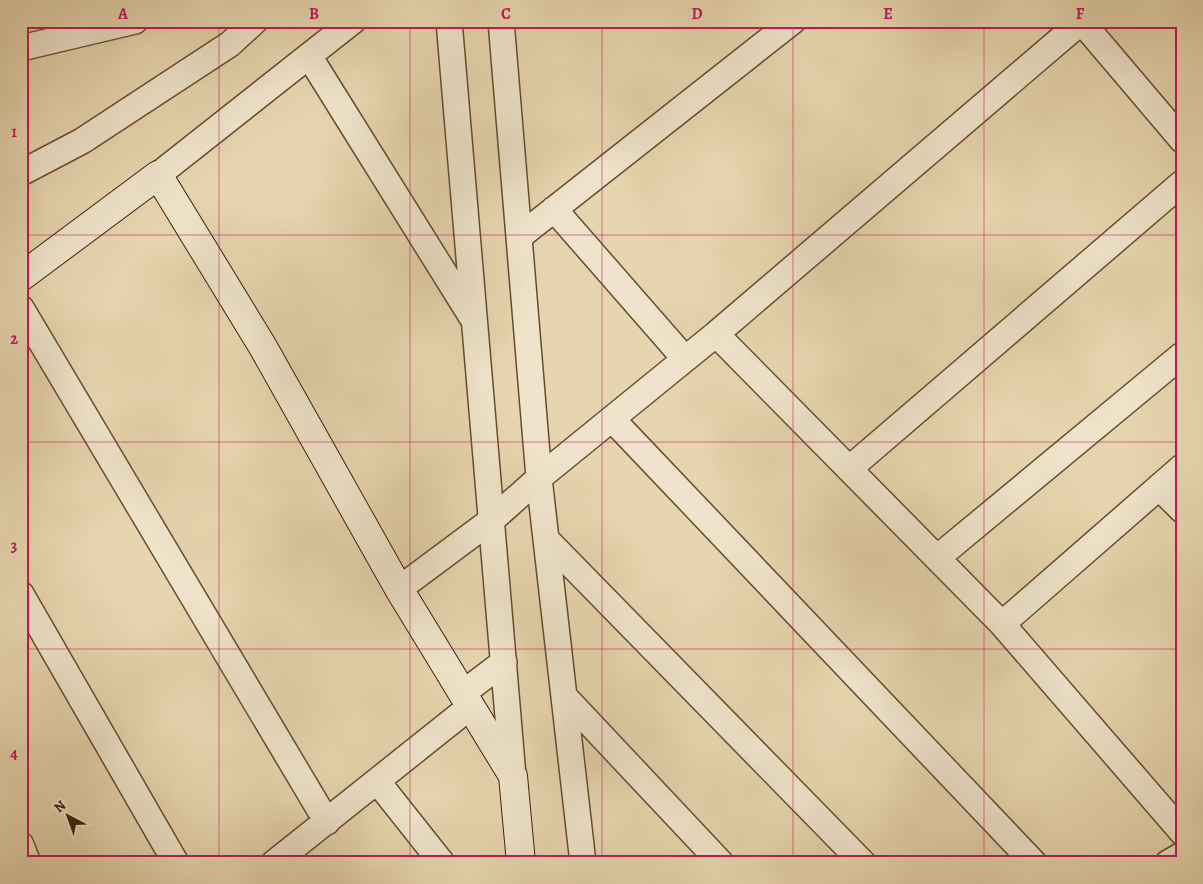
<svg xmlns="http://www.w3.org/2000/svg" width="1203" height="884" viewBox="0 0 1203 884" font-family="Alegreya,serif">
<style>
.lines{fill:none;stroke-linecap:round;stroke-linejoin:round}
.street-casing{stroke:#654d32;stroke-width:28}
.secondary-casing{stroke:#3a2009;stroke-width:30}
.street{stroke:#efe4cb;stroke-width:25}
.secondary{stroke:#efe4cb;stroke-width:28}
.grid{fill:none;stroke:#c2185b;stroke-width:1;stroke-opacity:0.55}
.neatline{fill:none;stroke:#c2185b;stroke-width:2}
.grid-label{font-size:16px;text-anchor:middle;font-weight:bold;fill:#c2185b}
</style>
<rect width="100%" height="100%" fill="#e7d5af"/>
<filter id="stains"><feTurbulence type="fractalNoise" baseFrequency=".004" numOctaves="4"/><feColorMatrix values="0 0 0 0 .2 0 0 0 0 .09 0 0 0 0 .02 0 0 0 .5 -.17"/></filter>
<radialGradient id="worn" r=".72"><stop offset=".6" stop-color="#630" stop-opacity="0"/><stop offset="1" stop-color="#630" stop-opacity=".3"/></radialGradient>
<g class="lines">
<g class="street-casing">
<path id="street" d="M 449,21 L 513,776
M 501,21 L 539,478 L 583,863
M 1081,21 L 1182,140
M 21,48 L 135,21
M 309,56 L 473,319
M 21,173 L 82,141 L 230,44 L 255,21
M 158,175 L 353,21
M 554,209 L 685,359
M 519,237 L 793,21
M 21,308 L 327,822
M 716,334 L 1002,624 L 1182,467
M 612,419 L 1034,863
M 849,469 L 1182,183
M 1159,487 L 1182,510
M 546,539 L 863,863
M 937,558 L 1182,355
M 399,589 L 493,519 L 539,478 L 716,334 L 1082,21
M 21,594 L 176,863
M 1002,624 L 1182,832
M 463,693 L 504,662
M 564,696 L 721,863
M 377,781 L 442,863
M 21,845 L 28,863
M 274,863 L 471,706
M 1168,863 L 1182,855"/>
</g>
<g class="secondary-casing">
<path id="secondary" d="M 21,277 L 158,175 L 263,347 L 399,589 L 513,776 L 521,863"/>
</g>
<use href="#street" class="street"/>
<use href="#secondary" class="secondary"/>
</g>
<path class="grid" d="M 219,21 L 219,863M 410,21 L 410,863M 602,21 L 602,863M 793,21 L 793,863M 984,21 L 984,863M 21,235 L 1182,235M 21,442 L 1182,442M 21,649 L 1182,649"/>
<rect width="1203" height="884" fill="none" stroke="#e7d5af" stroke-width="55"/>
<g transform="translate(68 816) rotate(319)" stroke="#efe4cb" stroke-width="4" paint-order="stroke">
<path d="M0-4L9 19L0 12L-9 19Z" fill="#3a2009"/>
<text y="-8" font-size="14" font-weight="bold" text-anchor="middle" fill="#3a2009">N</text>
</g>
<rect x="28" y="28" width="1148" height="828" class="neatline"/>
<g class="grid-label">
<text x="123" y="19">A</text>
<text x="314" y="19">B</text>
<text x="506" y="19">C</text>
<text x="697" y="19">D</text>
<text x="888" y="19">E</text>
<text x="1080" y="19">F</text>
<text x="14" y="137">1</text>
<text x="14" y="344">2</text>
<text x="14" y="551">3</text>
<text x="14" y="759">4</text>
</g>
<rect width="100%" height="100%" filter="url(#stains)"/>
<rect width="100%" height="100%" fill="url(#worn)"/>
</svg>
